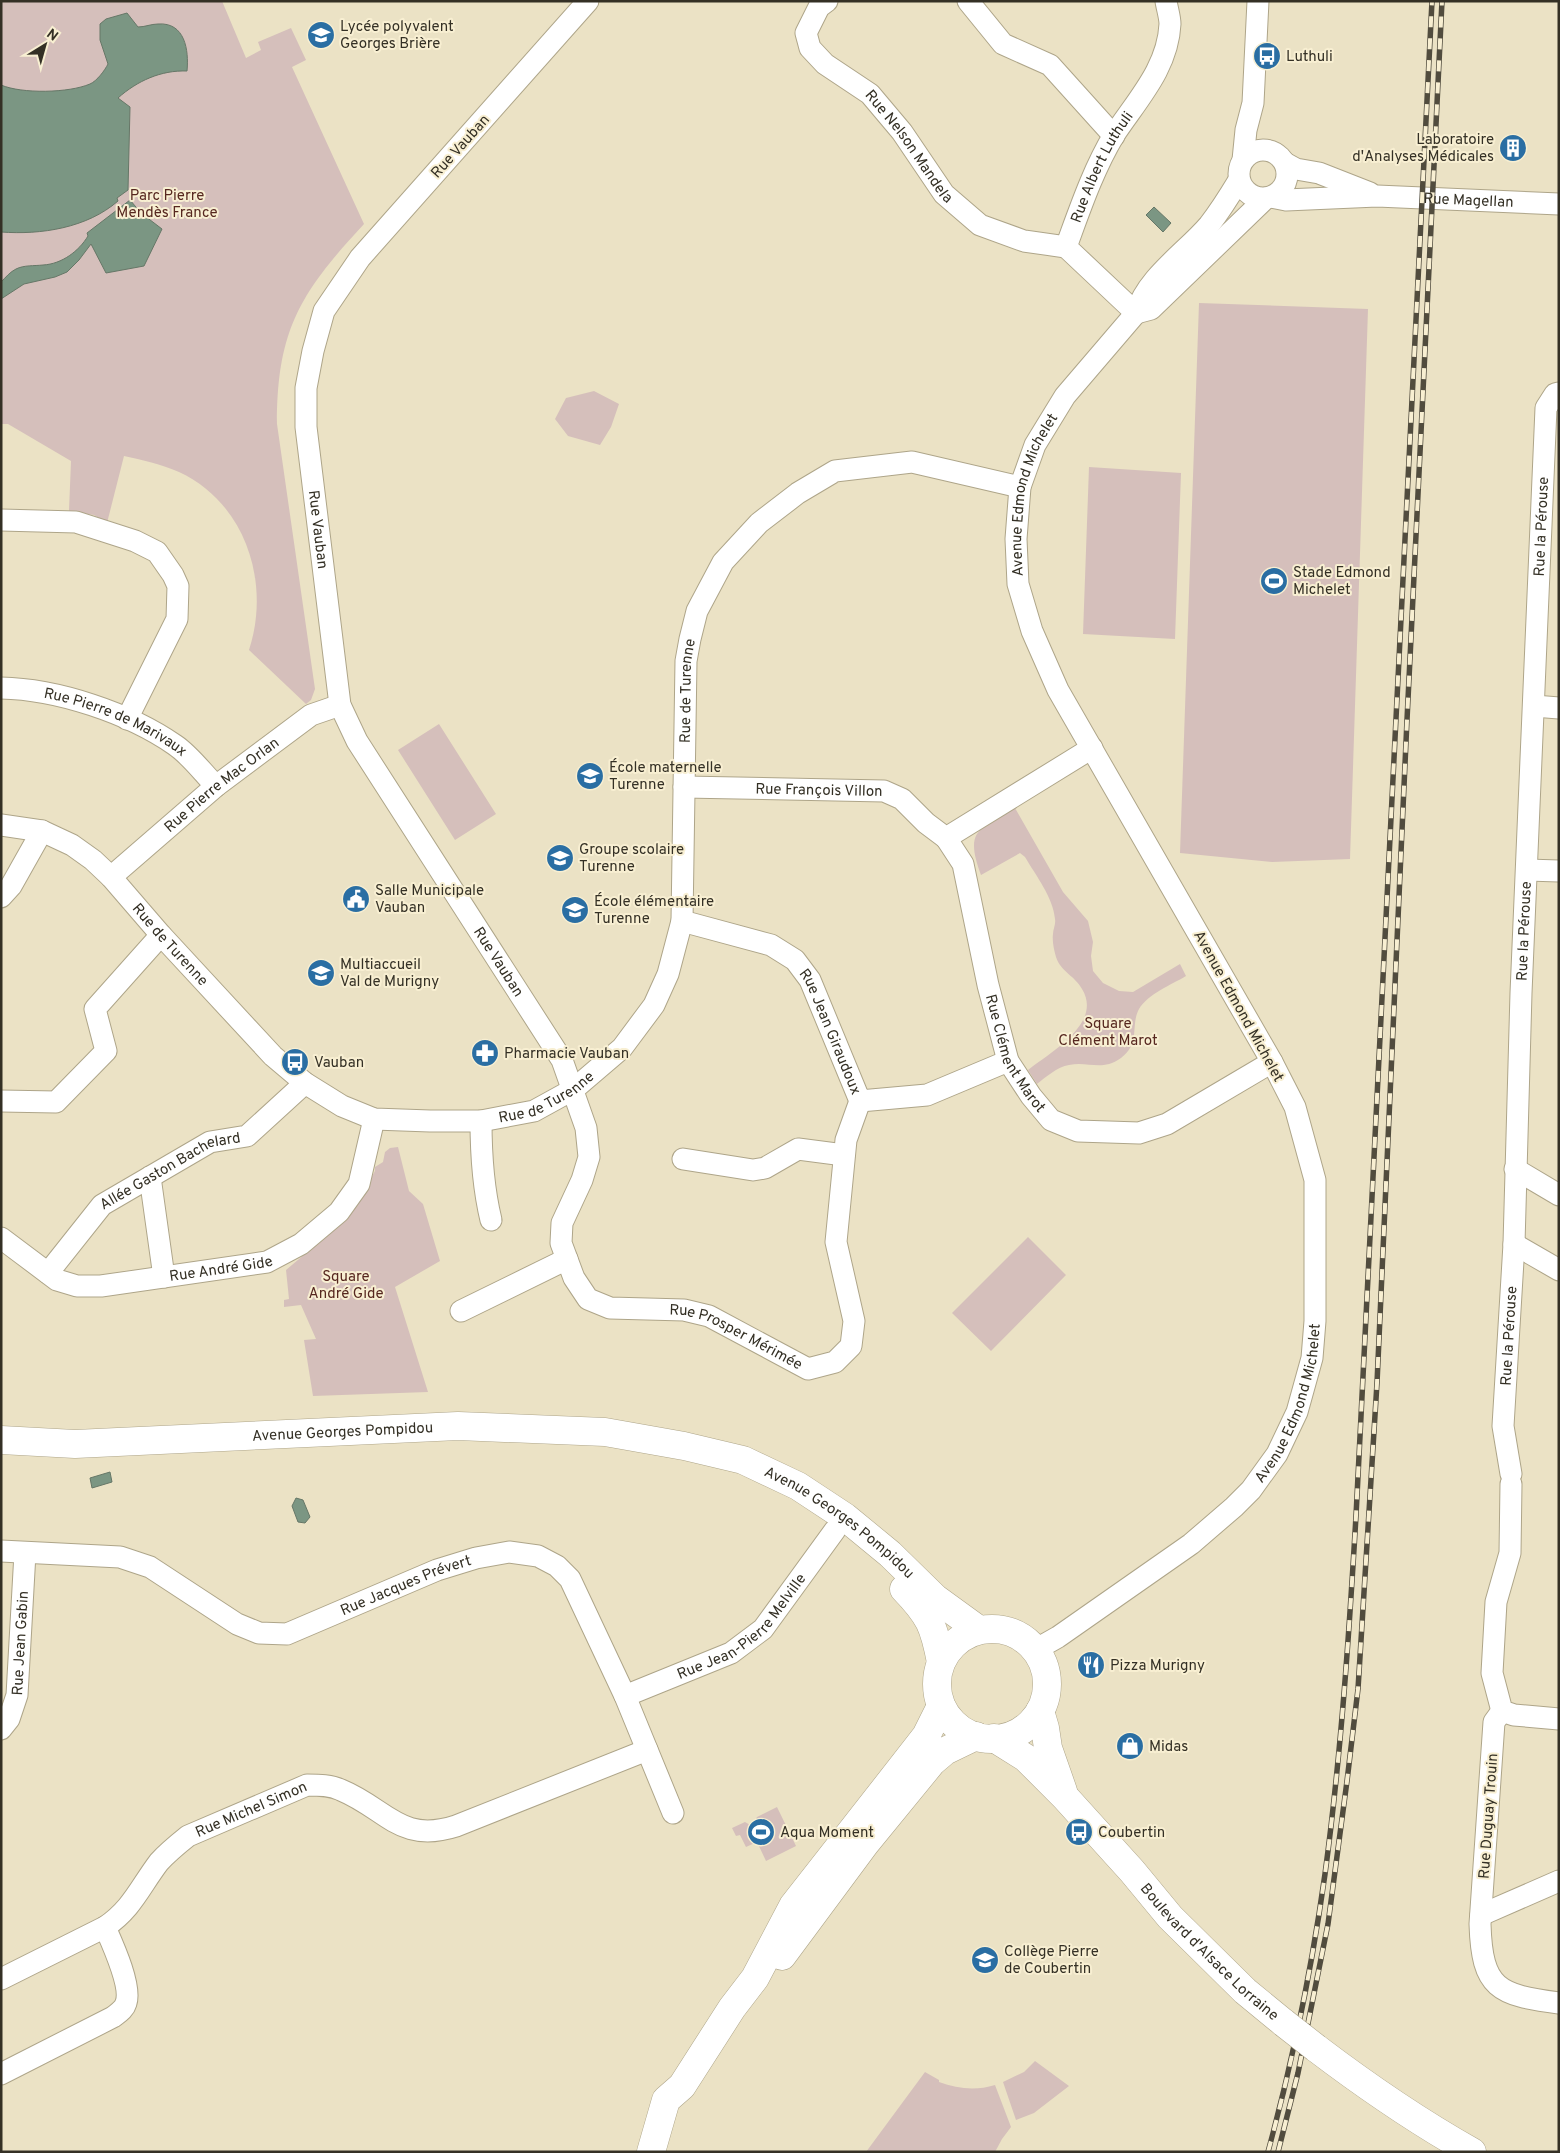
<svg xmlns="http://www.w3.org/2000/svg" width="1560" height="2153" viewBox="0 0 1560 2153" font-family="Overpass,sans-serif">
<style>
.green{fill:#d5bfbb}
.water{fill:#7b9683;stroke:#667767}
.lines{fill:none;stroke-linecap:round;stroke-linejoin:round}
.minor-casing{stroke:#aea589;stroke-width:23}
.tertiary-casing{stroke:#aea589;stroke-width:29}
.secondary-casing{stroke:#aea589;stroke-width:29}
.minor{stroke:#fff;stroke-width:21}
.tertiary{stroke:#fff;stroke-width:28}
.secondary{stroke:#fff;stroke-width:28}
.rail-casing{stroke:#514c3e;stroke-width:5.5}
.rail{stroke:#f8efd2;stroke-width:4;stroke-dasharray:11;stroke-linecap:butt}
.secondary-bridge-casing{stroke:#aea589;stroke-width:29;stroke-linecap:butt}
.secondary-bridge{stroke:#fff;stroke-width:28}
.labels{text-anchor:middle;stroke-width:4;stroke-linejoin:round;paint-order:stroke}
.poi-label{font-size:15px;fill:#343025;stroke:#f8efd2;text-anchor:start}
.street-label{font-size:15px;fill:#343025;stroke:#f8efd2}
.park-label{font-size:15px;fill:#56271f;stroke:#f8efd2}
</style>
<rect width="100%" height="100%" fill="#ebe2c5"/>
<path class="green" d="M 1,1 L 222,1 L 246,58 L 261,50 L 258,42 L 291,28 L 306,60 L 292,67 L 364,224 C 301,292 277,329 277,424 L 315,689 L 311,700 L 306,704 L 249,650 C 271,583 246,503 179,472 C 161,464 142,460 124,456 L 107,523 L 94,515 L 69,511 L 71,461 L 8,424 L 1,424 Z
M 1199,303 L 1368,309 L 1350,859 L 1272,862 L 1180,853 Z
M 594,391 L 619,404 L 611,427 L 600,445 L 568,436 L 555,419 L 566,398 Z
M 1089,467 L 1181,473 L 1175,639 L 1083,634 Z
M 439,724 L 496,814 L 455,840 L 398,750 Z
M 1015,808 L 1063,892 L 1088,921 L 1093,942 L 1091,956 L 1093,971 L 1103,983 L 1119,991 L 1133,992 L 1180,964 L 1186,976 C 1171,985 1148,994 1139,1009 C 1130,1026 1141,1043 1121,1058 C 1101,1072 1089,1061 1069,1065 C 1057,1067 1046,1077 1037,1084 L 1028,1070 C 1051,1052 1103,1023 1082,989 C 1075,976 1061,972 1056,957 C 1054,950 1052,941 1053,934 C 1053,929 1056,924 1055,919 C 1053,897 1036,876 1025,857 L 1020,853 L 981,875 C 964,829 979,830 1015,808 Z
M 398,1147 L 409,1191 L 423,1204 L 440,1261 L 395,1287 L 428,1392 L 313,1396 L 304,1340 L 316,1339 L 301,1305 L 284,1307 L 284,1300 L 289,1299 L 286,1270 L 350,1216 L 375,1171 L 375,1167 L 383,1162 L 385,1152 L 390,1148 Z
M 1028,1237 L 1066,1275 L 991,1351 L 952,1313 Z
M 777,1807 L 796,1846 L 766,1861 L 757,1842 L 746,1847 L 740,1835 L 736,1836 L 732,1828 L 745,1822 L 752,1826 L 757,1817 Z
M 1035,2061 L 1069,2086 L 1034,2113 L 1016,2120 L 1003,2082 L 1024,2072 Z
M 925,2072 L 939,2080 L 939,2082 C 958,2089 976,2091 995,2085 L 1011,2127 L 1002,2139 L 995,2152 L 866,2152 Z"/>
<path class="water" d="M 127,13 L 138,27 C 145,27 151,24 158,24 C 185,22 189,50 187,71 C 161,70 137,81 118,98 L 130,107 L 128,190 L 117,198 L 118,201 C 87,228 41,235 1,232 L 1,85 C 22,94 69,93 90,84 C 97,81 105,70 108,64 L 100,40 L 100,24 L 106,19 Z
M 130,200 L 141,213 L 162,229 L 144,266 L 106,273 L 91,244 L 79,260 L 67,272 L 55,277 L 24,284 L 1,299 L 1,282 C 6,277 10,272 16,269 C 24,265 34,266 43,265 C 62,264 79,251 88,236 L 87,233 Z
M 1154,207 L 1171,223 L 1163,232 L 1146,215 Z
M 110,1472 L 112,1482 L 92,1488 L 90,1478 Z
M 296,1498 L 303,1500 L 310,1517 L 305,1523 L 298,1522 L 292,1506 Z"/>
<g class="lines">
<g class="minor-casing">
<g id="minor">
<path id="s1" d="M 588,1 L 360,258 L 324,311 L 313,351 L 306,388 L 306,427 L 340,705 L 357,741 L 562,1060 L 586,1128 L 589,1157 L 582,1180 L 562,1223 L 561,1243 L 574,1278 L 588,1299 L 610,1308 L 684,1310 L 709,1316 L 808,1369 L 835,1362 L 851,1346 L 854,1321 L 836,1242 L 846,1140 L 860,1101"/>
<path id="s2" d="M 827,1 L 819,7 L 806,33 L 810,48 L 825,64 L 870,94 L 902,132 L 944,194 L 980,225 L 1024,241 L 1066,247"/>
<path d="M 968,1 L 1003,44 L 1050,65 L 1114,136"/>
<circle cx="1263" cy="174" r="24"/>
<path d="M 1243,160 L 1246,130 L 1253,103 L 1258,1"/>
<path d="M 1285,163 L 1296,169 L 1319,173 L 1370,193"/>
<path id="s3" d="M 1271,197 L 1286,200 L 1377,196 L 1559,204"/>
<path id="s4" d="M 1136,313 L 1066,247 C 1080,209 1093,170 1114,135 C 1137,100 1168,68 1170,24 C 1170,17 1167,8 1166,1"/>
<path d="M 1136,313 L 1151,309 L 1266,198"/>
<path d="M 1,520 L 76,522 L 135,541 L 157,552 L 173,575 L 178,586 L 177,619 L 127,719"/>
<path id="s5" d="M 1,688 C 57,689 129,713 175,745 C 190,755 203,773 216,786"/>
<path d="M 1534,706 L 1559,708"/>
<path id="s6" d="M 684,787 L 884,791 L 902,799 L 926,823 L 946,838 L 1092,748"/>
<path id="s7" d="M 1,825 L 42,831 L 72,845 L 93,860 L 111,877 L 161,935 L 273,1056 L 305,1083 L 342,1106 L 374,1119 L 430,1121 L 481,1121 L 534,1111 L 574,1089 L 622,1048 L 654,1005 L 668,974 L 682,921 L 686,661 L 690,639 L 697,611 L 723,562 L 759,523 L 798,493 L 835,471 L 912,462 L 1020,487"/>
<path id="s8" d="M 946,838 L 963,864 L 988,985 L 1008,1061 L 1031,1096 L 1051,1120 L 1078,1131 L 1139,1133 L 1167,1124 L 1272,1062"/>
<path d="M 1527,870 L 1559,871"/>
<path id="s9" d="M 111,877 L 216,786 L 311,715 L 340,705"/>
<path d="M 1,897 L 11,886 L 42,831"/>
<path id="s10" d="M 682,921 L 771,945 L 795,960 L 810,980 L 860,1101 L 927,1095 L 1008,1061"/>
<path d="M 1,1101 L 56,1102 L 106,1051 L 95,1009 L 161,935"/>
<path d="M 481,1121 C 481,1155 483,1187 491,1220"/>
<path d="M 683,1159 L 753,1170 L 765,1168 L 798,1149 L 844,1155"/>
<path d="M 1515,1169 L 1559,1195"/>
<path d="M 150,1177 L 164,1277"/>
<path id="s11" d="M 1,1238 L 57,1280 L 77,1286 L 101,1286 L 267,1262 L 301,1244 L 339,1212 L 359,1184 L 374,1119"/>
<path d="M 1514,1244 L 1559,1270"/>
<path id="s12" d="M 48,1273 L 102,1205 L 210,1142 L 247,1136 L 305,1083"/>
<path d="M 461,1311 L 567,1259"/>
<path id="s13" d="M 1511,1474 L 1503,1426 L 1514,1244 L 1521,993 L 1546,408 L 1555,394 L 1559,393"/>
<path d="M 1511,1484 L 1510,1553 L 1496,1602 L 1492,1673 L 1502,1711 L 1514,1715 L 1559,1719"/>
<path id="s14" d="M 1,1551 L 120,1557 L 150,1567 L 237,1624 L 259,1633 L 287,1634 L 437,1570 L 476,1558 L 509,1552 L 538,1556 L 557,1566 L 570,1579 L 625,1696 L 673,1813"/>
<path id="s15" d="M 1035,1650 L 1058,1637 L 1191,1544 L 1234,1507 L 1251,1490 L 1277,1454 L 1297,1412 L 1312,1358 L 1315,1321 L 1315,1180 L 1295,1107 L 1272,1062 L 1058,690 L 1032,631 L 1018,584 L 1016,539 L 1020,487 L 1035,445 L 1065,396 L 1136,313 C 1147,277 1185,253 1209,225 C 1220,211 1230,195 1239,180"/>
<path id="s16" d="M 625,1696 L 731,1653 L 763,1629 L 835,1530"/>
<path d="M 1502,1711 L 1494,1722 L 1480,1924 C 1482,1989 1498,1995 1559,2003"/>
<path id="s17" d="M 1,1729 L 9,1719 L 17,1695 L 25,1553"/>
<path d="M 1481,1915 L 1559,1881"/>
<path id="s18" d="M 1,1979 L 105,1927 C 132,1909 140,1887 159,1862 C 168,1852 178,1844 188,1836 L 307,1785 C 319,1785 331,1785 341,1790 C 387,1809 400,1844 456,1826 L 647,1750"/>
<path d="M 1,2074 L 113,2017 C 118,2013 124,2010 126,2003 C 132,1986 112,1943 105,1927"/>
</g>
</g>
<g class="tertiary-casing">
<path id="tertiary" d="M 782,1956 L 865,1844 L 932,1762 L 945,1751 L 976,1736
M 651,2152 L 666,2100 L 682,2086 L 732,2008 L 755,1978 L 793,1906 L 926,1736 L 941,1706"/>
</g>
<g class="secondary-casing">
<g id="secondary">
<path id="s19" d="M 1,1440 L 75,1444 L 458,1426 L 605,1432 L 684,1446 L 743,1460 L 798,1486 L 845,1517 L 890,1554 L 935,1598 L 979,1630"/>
<path d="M 904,1589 C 930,1616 934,1626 941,1662"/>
<circle cx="992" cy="1684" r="55"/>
<path d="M 1040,1711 L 1045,1728 L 1048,1748 L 1063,1791"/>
<path id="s20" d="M 994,1738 L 1026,1758 L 1065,1797 L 1132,1871 L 1170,1917 L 1245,1991 L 1284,2023"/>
<path d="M 1316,2048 C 1366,2086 1417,2121 1472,2152"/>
</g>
</g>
<use href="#minor" class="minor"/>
<use href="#tertiary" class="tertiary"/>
<use href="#secondary" class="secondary"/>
<g class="rail-casing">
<path id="rail" d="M 1268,2152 C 1293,2060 1312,1967 1325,1874 C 1341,1755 1349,1635 1356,1516 L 1432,1
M 1278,2152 L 1298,2073 L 1328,1924 L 1347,1781 L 1358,1689 L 1377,1383 L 1407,720 L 1442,1"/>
</g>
<use href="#rail" class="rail"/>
<g class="secondary-bridge-casing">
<path id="secondary-bridge" d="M 1284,2023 L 1316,2048"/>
</g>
<use href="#secondary-bridge" class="secondary-bridge"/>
</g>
<defs>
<g id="school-disc" transform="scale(1.4375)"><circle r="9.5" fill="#2a6ea3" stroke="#f8efd2"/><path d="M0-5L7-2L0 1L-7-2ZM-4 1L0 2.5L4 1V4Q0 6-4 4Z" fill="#fff"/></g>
<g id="bus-disc" transform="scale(1.4375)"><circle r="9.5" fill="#2a6ea3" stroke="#f8efd2"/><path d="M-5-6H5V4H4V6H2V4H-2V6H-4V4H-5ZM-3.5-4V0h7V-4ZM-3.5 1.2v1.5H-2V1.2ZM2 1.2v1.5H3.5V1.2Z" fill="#fff"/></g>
<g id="building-disc" transform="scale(1.4375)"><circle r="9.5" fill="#2a6ea3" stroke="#f8efd2"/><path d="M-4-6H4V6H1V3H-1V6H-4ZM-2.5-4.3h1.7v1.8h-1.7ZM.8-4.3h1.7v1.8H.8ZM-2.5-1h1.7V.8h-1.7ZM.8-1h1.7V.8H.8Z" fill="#fff"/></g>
<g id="stadium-disc" transform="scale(1.4375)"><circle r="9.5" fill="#2a6ea3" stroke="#f8efd2"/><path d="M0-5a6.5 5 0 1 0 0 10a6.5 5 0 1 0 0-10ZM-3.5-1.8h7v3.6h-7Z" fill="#fff"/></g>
<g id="civic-disc" transform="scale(1.4375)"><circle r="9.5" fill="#2a6ea3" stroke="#f8efd2"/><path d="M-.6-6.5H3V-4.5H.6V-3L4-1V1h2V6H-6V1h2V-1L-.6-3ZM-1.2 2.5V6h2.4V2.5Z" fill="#fff"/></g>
<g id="pharmacy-disc" transform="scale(1.4375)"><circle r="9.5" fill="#2a6ea3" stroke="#f8efd2"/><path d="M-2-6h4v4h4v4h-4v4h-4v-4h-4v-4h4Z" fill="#fff"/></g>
<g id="restaurant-disc" transform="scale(1.4375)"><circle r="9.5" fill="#2a6ea3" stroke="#f8efd2"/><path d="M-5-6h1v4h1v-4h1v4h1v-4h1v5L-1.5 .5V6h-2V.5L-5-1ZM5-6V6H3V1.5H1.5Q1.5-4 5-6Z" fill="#fff"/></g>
<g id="shop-disc" transform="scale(1.4375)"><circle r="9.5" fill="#2a6ea3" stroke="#f8efd2"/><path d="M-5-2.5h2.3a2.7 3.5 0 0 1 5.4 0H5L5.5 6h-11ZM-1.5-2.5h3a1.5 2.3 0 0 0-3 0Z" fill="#fff"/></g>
</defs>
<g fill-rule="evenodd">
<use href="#school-disc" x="321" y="35"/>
<use href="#bus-disc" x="1267" y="56"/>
<use href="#building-disc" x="1513" y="148"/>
<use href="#stadium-disc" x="1274" y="581"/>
<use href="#school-disc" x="590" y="776"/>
<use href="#school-disc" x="560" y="858"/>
<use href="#civic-disc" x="356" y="899"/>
<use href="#school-disc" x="575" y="910"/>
<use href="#school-disc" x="321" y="973"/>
<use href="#pharmacy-disc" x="485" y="1053"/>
<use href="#bus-disc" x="295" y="1062"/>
<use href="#restaurant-disc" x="1091" y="1665"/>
<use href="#shop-disc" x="1130" y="1746"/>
<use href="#stadium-disc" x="761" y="1832"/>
<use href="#bus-disc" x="1079" y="1832"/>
<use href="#school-disc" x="985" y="1960"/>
</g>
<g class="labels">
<g class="poi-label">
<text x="340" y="31">Lycée polyvalent<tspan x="340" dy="17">Georges Brière</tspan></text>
<text x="1286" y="61">Luthuli</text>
<text x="1494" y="144" text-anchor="end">Laboratoire<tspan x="1494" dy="17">d'Analyses Médicales</tspan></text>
<text x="1293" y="577">Stade Edmond<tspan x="1293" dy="17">Michelet</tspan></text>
<text x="609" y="772">École maternelle<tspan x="609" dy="17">Turenne</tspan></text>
<text x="579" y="854">Groupe scolaire<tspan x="579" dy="17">Turenne</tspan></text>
<text x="375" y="895">Salle Municipale<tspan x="375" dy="17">Vauban</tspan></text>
<text x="594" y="906">École élémentaire<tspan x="594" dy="17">Turenne</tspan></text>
<text x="340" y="969">Multiaccueil<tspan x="340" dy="17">Val de Murigny</tspan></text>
<text x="504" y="1058">Pharmacie Vauban</text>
<text x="314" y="1067">Vauban</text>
<text x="1110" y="1670">Pizza Murigny</text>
<text x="1149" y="1751">Midas</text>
<text x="780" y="1837">Aqua Moment</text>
<text x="1098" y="1837">Coubertin</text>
<text x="1004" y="1956">Collège Pierre<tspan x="1004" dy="17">de Coubertin</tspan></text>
</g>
<g class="street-label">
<text transform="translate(460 146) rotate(-48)" y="5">Rue Vauban</text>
<text dy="5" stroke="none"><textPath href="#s2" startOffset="196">Rue Nelson Mandela</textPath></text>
<text dy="5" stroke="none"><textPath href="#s4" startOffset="184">Rue Albert Luthuli</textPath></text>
<text dy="5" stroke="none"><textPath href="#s3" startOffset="198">Rue Magellan</textPath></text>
<text dy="5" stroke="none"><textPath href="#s15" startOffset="1356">Avenue Edmond Michelet</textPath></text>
<text dy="5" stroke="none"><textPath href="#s13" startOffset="949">Rue la Pérouse</textPath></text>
<text dy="5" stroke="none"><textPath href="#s1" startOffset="629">Rue Vauban</textPath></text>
<text dy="5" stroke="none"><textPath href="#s7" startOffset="1129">Rue de Turenne</textPath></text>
<text dy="5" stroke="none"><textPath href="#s5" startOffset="121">Rue Pierre de Marivaux</textPath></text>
<text dy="5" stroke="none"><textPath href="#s9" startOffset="144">Rue Pierre Mac Orlan</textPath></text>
<text dy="5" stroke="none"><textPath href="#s6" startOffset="135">Rue François Villon</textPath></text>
<text dy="5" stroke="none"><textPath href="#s13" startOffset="544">Rue la Pérouse</textPath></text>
<text dy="5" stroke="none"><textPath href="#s7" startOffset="215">Rue de Turenne</textPath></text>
<text dy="5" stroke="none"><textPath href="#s1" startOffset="1108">Rue Vauban</textPath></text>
<text transform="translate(1239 1006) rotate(61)" y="5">Avenue Edmond Michelet</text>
<text dy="5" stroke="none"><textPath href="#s10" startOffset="201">Rue Jean Giraudoux</textPath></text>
<text dy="5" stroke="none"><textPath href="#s8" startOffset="229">Rue Clément Marot</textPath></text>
<text dy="5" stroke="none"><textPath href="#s7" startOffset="664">Rue de Turenne</textPath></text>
<text dy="5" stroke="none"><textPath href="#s12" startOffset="164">Allée Gaston Bachelard</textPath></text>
<text dy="5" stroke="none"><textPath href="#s11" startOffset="236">Rue André Gide</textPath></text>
<text dy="5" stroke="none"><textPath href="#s13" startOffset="139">Rue la Pérouse</textPath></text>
<text dy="5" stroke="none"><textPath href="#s1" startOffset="1636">Rue Prosper Mérimée</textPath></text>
<text dy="5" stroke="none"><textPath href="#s15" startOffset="366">Avenue Edmond Michelet</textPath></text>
<text dy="5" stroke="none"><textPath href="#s19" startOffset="342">Avenue Georges Pompidou</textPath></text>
<text dy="5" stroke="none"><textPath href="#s19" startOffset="861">Avenue Georges Pompidou</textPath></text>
<text dy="5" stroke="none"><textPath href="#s14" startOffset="435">Rue Jacques Prévert</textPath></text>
<text dy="5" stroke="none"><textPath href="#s16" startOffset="139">Rue Jean-Pierre Melville</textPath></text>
<text dy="5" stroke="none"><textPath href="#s17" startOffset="90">Rue Jean Gabin</textPath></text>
<text dy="5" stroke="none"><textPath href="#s18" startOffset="309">Rue Michel Simon</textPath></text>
<text transform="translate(1488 1816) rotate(-86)" y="5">Rue Duguay Trouin</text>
<text dy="5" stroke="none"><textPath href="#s20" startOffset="305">Boulevard d'Alsace Lorraine</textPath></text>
</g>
<g class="park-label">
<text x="167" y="200">Parc Pierre<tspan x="167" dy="17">Mendès France</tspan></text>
<text x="1108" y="1028">Square<tspan x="1108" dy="17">Clément Marot</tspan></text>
<text x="346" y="1281">Square<tspan x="346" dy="17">André Gide</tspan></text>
</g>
</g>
<rect width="1560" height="2153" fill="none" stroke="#343025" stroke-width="5"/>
<g transform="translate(45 45) rotate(37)" stroke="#f8efd2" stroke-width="4" paint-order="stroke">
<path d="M0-4L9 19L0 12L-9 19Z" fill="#343025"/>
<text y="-8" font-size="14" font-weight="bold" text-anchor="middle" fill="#343025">N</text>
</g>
</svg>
